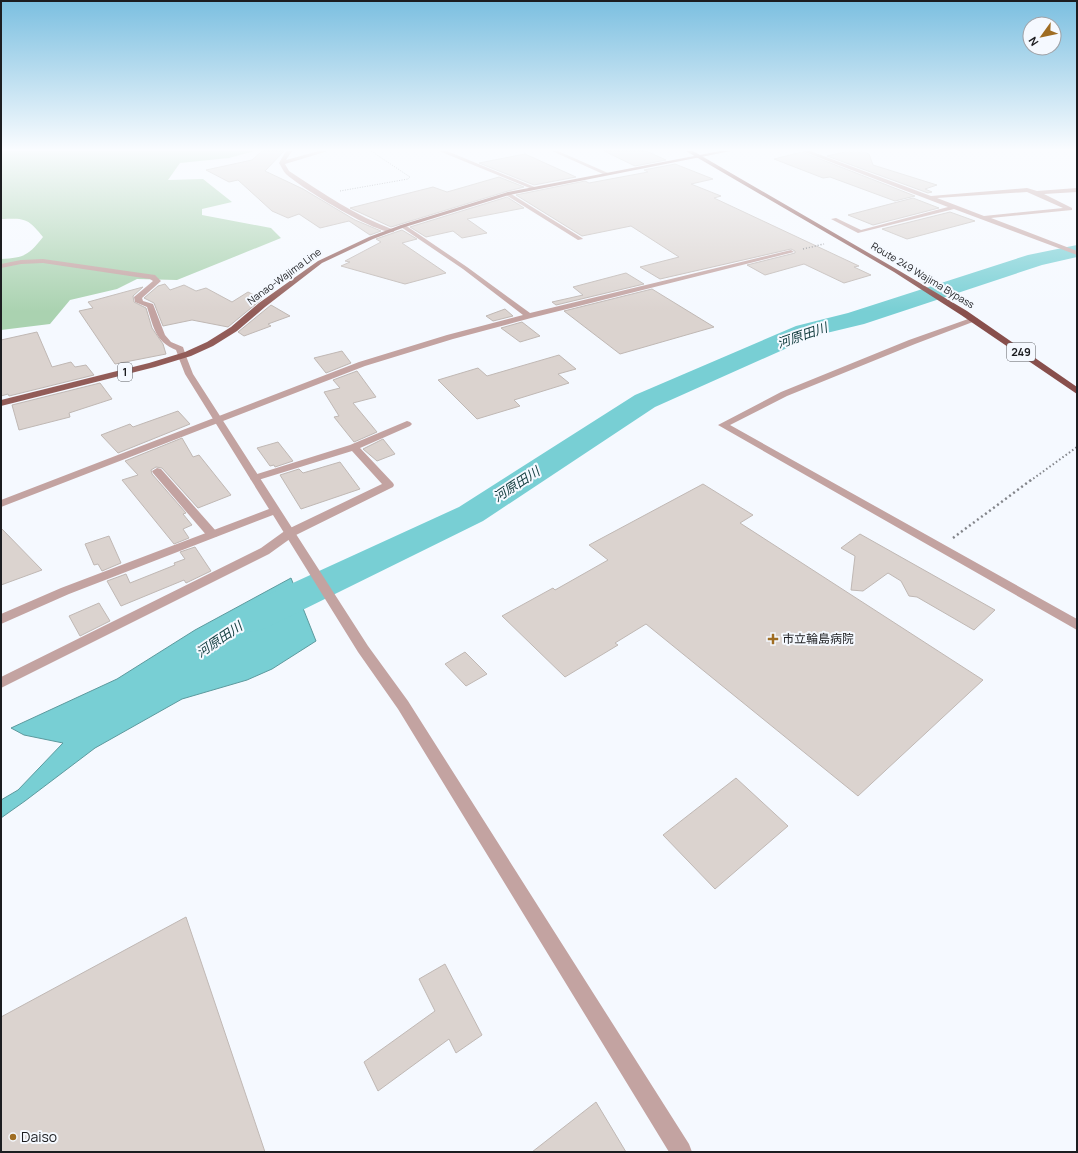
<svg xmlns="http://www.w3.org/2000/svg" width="1078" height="1153" viewBox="0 0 1078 1153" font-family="Manrope,'Noto Sans JP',sans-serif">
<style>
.green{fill:#aad2b0}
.water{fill:#78cfd4;stroke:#5c9a9e}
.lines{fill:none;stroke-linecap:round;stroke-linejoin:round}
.river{fill:#78cfd4;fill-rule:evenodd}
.building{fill:#dbd3cf;stroke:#c0b8b4}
.path-far3{stroke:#83858a;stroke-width:1;stroke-dasharray:1 1.5;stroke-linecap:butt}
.path-far2{stroke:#83858a;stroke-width:1.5;stroke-dasharray:1 2;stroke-linecap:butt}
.path-far1{stroke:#83858a;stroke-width:2;stroke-dasharray:1.5 2.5;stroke-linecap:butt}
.path{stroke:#83858a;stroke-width:2.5;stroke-dasharray:2 3;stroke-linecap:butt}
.service{fill:#c3a3a1;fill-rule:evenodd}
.minor{fill:#c3a3a1;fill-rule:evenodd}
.tertiary{fill:#c3a3a1;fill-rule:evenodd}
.primary{fill:#925c58;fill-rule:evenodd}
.trunk{fill:#884f4c;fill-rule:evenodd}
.poi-dot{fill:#9f6d23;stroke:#f5f9ff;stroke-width:1.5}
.labels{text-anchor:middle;stroke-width:4;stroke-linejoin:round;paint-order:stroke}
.far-street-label{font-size:10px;fill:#1c1d20;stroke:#f5f9ff}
.shield{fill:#f5f9ff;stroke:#5d5f63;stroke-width:1}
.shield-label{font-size:11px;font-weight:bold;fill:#1c1d20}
.poi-label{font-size:12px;fill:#1c1d20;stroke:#f5f9ff;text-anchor:start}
.water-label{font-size:13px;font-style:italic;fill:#0f3a3c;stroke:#f5f9ff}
.near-poi-label{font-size:14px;fill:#1c1d20;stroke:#f5f9ff;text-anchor:start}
</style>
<rect width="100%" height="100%" fill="#f5f9ff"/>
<path class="green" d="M 1,151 L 255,151 L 229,158 L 180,163 L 168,180 L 203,179 L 232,202 L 202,209 L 202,215 L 271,228 L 281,238 L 177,280 L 137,279 L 117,289 L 70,300 L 50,324 L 1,330 L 1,259 C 24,258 29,255 43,237 C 28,218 25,218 1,219 Z"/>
<path class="water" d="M 291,578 L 316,641 L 272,669 L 247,680 L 182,699 L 95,748 L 25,801 L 1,818 L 1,800 L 18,790 L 63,743 L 24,735 L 11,728 L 117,679 L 195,630 Z"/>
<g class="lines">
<path class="river" d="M 1077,245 L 1077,257 L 1042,265 L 864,324 L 814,336 L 655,407 L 483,521 L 266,628 L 252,632 L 238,628 L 232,618 L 238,608 L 459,507 L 635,395 L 796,326 L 848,313 L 1028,255 Z"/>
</g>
<path class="building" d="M 262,151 L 284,151 L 265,171 L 303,189 L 355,220 L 381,231 L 370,235 L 349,221 L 320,228 L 299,214 L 288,218 L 272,211 L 238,180 L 229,182 L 206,170 L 252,160 Z
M 604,151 L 646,151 L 666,160 L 635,166 Z
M 802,152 L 915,196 L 895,201 L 830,177 L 823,178 L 774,159 Z
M 845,152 L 864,152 L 869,154 L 873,165 L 937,185 L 925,189 L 932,192 L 928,193 L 827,156 Z
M 525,154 L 576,177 L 534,185 L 479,163 Z
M 675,164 L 713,179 L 691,184 L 721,196 L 714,198 L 859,266 L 854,267 L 871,275 L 844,283 L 804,264 L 765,275 L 747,265 L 795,253 L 795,251 L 791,249 L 660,279 L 640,267 L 679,257 L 631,226 L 582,236 L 516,195 L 585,181 L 589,183 L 648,172 L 644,170 Z
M 499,177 L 524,187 L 508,191 L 391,227 L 350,208 L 433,187 L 447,192 Z
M 507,197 L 524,208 L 467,219 L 487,233 L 462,238 L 453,231 L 426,237 L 410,227 Z
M 913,198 L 939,208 L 873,225 L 848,215 Z
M 950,212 L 975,221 L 907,239 L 882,229 Z
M 402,230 L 417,239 L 402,243 L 446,273 L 405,284 L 341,266 L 350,262 L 345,261 L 381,242 L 376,239 Z
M 626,273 L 644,284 L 556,305 L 552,302 L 583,295 L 573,287 Z
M 165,284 L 170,290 L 184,285 L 196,291 L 206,288 L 232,302 L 248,292 L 262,299 L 228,327 L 192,320 L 163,326 L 154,303 L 144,298 L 158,286 Z
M 143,287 L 133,296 L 134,302 L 146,308 L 152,328 L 163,344 L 166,354 L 115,364 L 79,311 L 93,308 L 88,302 Z
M 652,289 L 714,327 L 620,354 L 564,311 Z
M 271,305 L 290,316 L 268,324 L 271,326 L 244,336 L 238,332 Z
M 505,309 L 513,316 L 493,321 L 486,316 Z
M 522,322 L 540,336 L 520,342 L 501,328 Z
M 37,332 L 52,367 L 71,362 L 75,367 L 86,365 L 94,375 L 9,396 L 8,394 L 1,396 L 1,340 Z
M 342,351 L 351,363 L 326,373 L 314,358 Z
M 559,355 L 576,369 L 558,374 L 569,383 L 514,400 L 520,406 L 477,419 L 438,380 L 478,368 L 487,376 Z
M 357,371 L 376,397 L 353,403 L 377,432 L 354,442 L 334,417 L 339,416 L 324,392 L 340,388 L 333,380 Z
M 100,383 L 112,399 L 69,413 L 70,417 L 19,430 L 12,405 Z
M 178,411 L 190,424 L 118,453 L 101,435 L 130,424 L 133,427 Z
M 182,438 L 193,457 L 199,455 L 231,495 L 198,508 L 162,468 L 156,467 L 151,470 L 152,474 L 186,513 L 183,514 L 192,525 L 183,529 L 189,538 L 174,544 L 122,480 L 138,475 L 125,461 Z
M 383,439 L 395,454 L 377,461 L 363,449 Z
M 278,442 L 293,461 L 275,467 L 274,465 L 270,466 L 257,448 Z
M 340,462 L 360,489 L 301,509 L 280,475 L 299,469 L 303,473 Z
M 703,484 L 753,515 L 740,523 L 983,680 L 858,796 L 646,624 L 615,643 L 618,645 L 565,677 L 502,616 L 553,588 L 555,590 L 608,560 L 589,545 Z
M 1,528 L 42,570 L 1,585 Z
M 860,534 L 995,610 L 974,630 L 917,597 L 909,596 L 901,581 L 888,573 L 863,591 L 851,590 L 855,556 L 841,548 Z
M 109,536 L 121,563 L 102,571 L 98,564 L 94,565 L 85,544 Z
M 195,547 L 211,571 L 186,583 L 184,580 L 121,606 L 107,581 L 126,574 L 130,583 L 175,565 L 174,563 L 185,559 L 180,552 Z
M 99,603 L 110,621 L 80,636 L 69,616 Z
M 465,652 L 487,674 L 466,686 L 445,664 Z
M 736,778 L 788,826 L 715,889 L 663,835 Z
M 186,917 L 265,1152 L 1,1152 L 1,1017 Z
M 445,964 L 482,1035 L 456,1053 L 449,1039 L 378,1091 L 364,1062 L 435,1011 L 419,979 Z
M 596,1102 L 626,1152 L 532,1152 Z"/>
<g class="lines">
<path class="path-far3" d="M 340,191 L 408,179 L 410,177 L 371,151"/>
<path class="path-far2" d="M 803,249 L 824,244"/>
<path class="path-far1" d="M 1030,481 L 1077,447"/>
<path class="path" d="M 953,538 L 1031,480"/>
<path class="service" d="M 552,151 L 558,151 L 608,173 L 603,174 Z"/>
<path class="minor" d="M 286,151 L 292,151 L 286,160 L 319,151 L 328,151 L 285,164 L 289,171 C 324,194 354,215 394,230 L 394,232 C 377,235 300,187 286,174 C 283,171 281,166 279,163 Z
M 439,151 L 447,151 L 537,188 L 532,189 Z
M 802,151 L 810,151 L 931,196 L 1027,188 L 1037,191 L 1077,188 L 1077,192 L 1044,194 L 1072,208 L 1072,210 L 991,218 L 1077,251 L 1077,255 L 954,209 L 858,233 L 831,219 L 836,218 L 861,230 L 948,207 ZM 1027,192 L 1063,208 L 984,216 L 937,198 Z
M 508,192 L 582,238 L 583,239 L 578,240 L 506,195 L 505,194 Z
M 401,225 L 405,225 L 467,267 L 530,313 L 791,250 L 794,252 L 531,318 L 453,339 L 365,366 L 1,507 L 1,500 L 359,362 L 447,335 L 523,315 L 463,269 L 401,227 Z
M 43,259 L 155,275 L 161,281 L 142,298 L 143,301 L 153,304 L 165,335 L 171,342 L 183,347 L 186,356 L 182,359 L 179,358 L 176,350 C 155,341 154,328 147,307 L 135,302 L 134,297 L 153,281 L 150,279 L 43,263 L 21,264 L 1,268 L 1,264 L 21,260 Z
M 971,318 L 977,318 L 978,320 L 915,344 L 787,396 L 730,425 L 1077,619 L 1077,630 L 718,425 L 781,392 L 909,340 Z
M 407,421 L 410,422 L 412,424 L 410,426 L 360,448 L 393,483 L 394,485 L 393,487 L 294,536 L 269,554 L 1,688 L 1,677 L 261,548 L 286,530 L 382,484 L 352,451 L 255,481 L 251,480 L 250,478 L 251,476 L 350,445 Z
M 157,468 L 161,469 L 216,531 L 218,534 L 216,537 L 208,537 L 153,473 L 152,471 Z"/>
<path class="tertiary" d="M 182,353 L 186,356 L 193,374 L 368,646 L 408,701 L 689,1144 L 692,1152 L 669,1152 L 398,709 L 358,652 L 273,515 L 69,594 L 1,624 L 1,614 L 61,588 L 269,509 L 185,374 L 178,356 Z"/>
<path class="primary" d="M 720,151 L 731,151 L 509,195 L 405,227 L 373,239 L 322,263 L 265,307 L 237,331 L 213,346 L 191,356 L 155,367 L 1,406 L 1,400 L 149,363 L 185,352 L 207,342 L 231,327 L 259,303 L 318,261 L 369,237 L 401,225 L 508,192 Z"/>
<path class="trunk" d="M 686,151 L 693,151 L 898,270 L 967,311 L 1077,387 L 1077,394 L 961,315 L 894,272 Z"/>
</g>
<linearGradient id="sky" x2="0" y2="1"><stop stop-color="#7bbfe0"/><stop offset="0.48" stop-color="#fafcff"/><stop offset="1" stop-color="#fafcff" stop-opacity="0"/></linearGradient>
<rect width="1078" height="312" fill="url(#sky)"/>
<g class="poi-dot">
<path d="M771 633h4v4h4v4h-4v4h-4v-4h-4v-4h4z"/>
<circle cx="13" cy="1137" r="4"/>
</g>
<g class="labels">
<g class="far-street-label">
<text transform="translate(923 275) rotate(31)" y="4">Route 249 Wajima Bypass</text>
<text transform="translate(284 276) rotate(-36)" y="4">Nanao-Wajima Line</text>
</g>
<g class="shield">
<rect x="1007" y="343" width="28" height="18" rx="3"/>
<rect x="118" y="363" width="14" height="18" rx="3"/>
</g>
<g class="shield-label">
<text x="1021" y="356">249</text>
<text x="125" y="376">1</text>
</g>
<g class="poi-label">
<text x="782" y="643">市立輪島病院</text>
</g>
<g class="water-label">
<text transform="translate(802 335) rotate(-19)" y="5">河原田川</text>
<text transform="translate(516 484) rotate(-33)" y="5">河原田川</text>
<text transform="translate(219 639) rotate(-34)" y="5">河原田川</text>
</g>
<g class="near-poi-label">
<text x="21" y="1142">Daiso</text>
</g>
</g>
<rect width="1078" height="1153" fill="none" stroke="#1c1d20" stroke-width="4"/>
<g transform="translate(1042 36) rotate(237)"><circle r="19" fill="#f5f9ff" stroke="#9ea1a6"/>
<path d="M0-3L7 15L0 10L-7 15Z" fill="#9f6d23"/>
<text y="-6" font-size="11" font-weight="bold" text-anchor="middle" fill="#1c1d20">N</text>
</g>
</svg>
